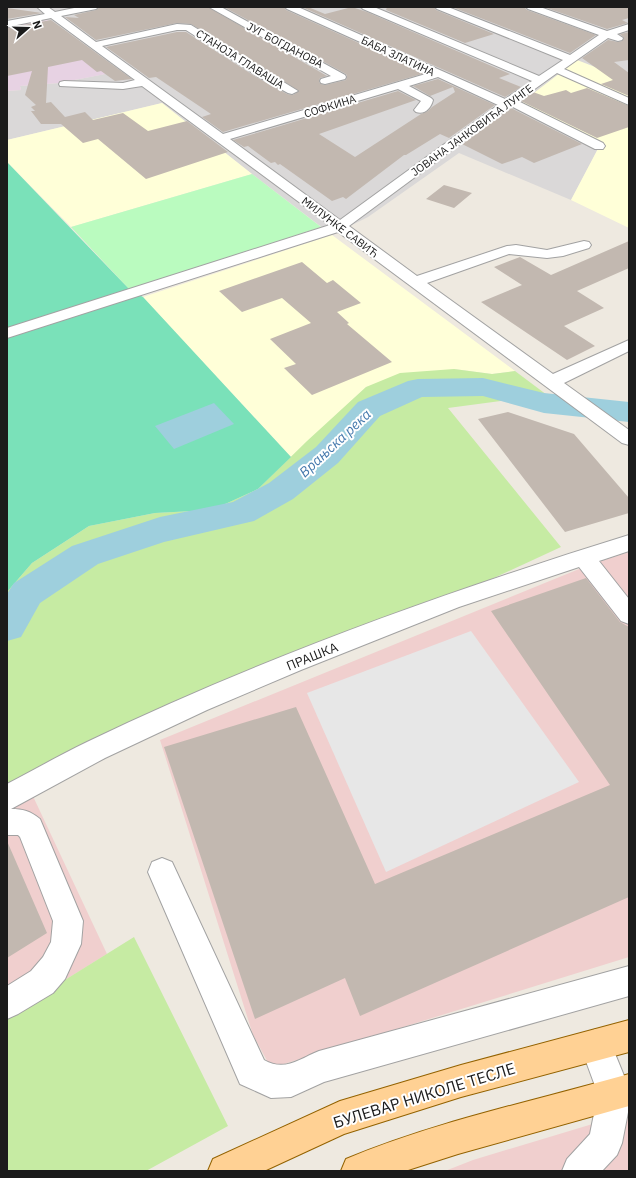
<svg xmlns="http://www.w3.org/2000/svg" width="636" height="1178" viewBox="0 0 636 1178" font-family="'IBM Plex Sans',sans-serif">
<style>
.residential{fill:#dad8d8}
.commercial{fill:#f0cfce}
.industrial{fill:#e7d2e3}
.education{fill:#ffffd8}
.grass{fill:#c6eba3}
.park{fill:#bafbbf}
.pitch{fill:#7ae1b9}
.parking{fill:#e7e7e7}
.water{fill:#9ecfdd}
.lines{fill:none;stroke-linecap:round;stroke-linejoin:round}
.river{fill:#9ecfdd;fill-rule:evenodd}
.building{fill:#c2b8b0}
.minor-casing{stroke:#a2a2a2;stroke-width:2}
.major-casing{stroke:#936200;stroke-width:2}
.minor{fill:#fff;fill-rule:evenodd}
.major{fill:#ffd194;fill-rule:evenodd}
.labels{text-anchor:middle;stroke-width:4;stroke-linejoin:round;paint-order:stroke}
.far-street-label{font-size:11px;fill:#1b1b1b;stroke:#fff}
.street-label{font-size:13px;fill:#1b1b1b;stroke:#fff}
.water-label{font-size:14px;font-style:italic;fill:#4579ad;stroke:#fff}
.near-street-label{font-size:16px;fill:#1b1b1b;stroke:#fff}
</style>
<rect width="100%" height="100%" fill="#eee9e0"/>
<path class="residential" d="M 7,7 L 629,7 L 629,80 L 523,103 L 601,143 L 571,200 L 459,153 L 368,217 L 332,235 L 252,174 L 162,103 L 7,140 L 7,91 L 21,90 L 20,86 L 59,83 L 115,72 L 47,20 L 7,27 Z"/>
<path class="commercial" d="M 629,552 L 629,606 L 595,563 Z
M 584,567 L 629,623 L 629,957 L 271,1068 L 253,1035 L 160,740 Z
M 31,792 L 107,954 L 7,1016 L 7,805 Z
M 629,1113 L 629,1171 L 445,1171 L 473,1160 Z"/>
<path class="industrial" d="M 47,20 L 116,72 L 59,83 L 20,86 L 21,90 L 7,91 L 7,27 Z"/>
<path class="education" d="M 577,60 L 629,80 L 629,228 L 571,200 L 601,143 L 522,102 Z
M 162,103 L 252,174 L 71,227 L 7,162 L 7,140 Z
M 332,235 L 515,371 L 492,374 L 454,369 L 366,387 L 291,457 L 143,297 Z"/>
<path class="grass" d="M 454,369 L 492,374 L 515,371 L 547,395 L 448,408 L 561,547 L 31,792 L 7,805 L 7,592 L 32,563 L 89,526 L 155,513 L 212,510 L 258,489 L 307,441 L 366,387 L 400,373 Z
M 134,937 L 228,1126 L 146,1171 L 7,1171 L 7,1016 Z"/>
<path class="park" d="M 252,174 L 321,227 L 130,290 L 71,227 Z"/>
<path class="pitch" d="M 7,162 L 130,290 L 143,297 L 291,457 L 258,489 L 212,510 L 155,513 L 89,526 L 32,563 L 7,592 Z"/>
<path class="parking" d="M 471,631 L 579,782 L 386,872 L 307,693 Z"/>
<path class="water" d="M 214,403 L 234,424 L 174,449 L 155,426 Z"/>
<g class="lines">
<path class="river" d="M 483,378 L 544,393 L 629,402 L 629,422 L 544,413 L 483,396 L 422,397 L 380,416 L 338,463 L 293,499 L 254,521 L 164,542 L 98,564 L 40,603 L 21,637 L 7,641 L 7,594 L 14,583 L 72,546 L 160,517 L 233,502 L 269,483 L 316,447 L 358,402 L 408,381 L 418,379 Z"/>
</g>
<path class="building" d="M 100,7 L 208,7 L 327,76 L 320,78 L 319,82 L 321,84 L 325,85 L 346,80 L 347,76 L 346,74 L 224,7 L 284,7 L 286,10 L 425,73 L 223,132 L 202,117 L 211,114 L 156,77 L 149,78 L 106,47 L 177,32 L 186,32 L 256,77 L 287,94 L 293,95 L 299,91 L 191,24 L 177,23 L 96,40 L 65,17 L 79,18 L 74,15 L 96,10 Z
M 302,7 L 308,7 L 325,14 L 352,7 L 367,12 L 510,74 L 499,78 L 521,87 L 505,97 Z
M 387,7 L 434,7 L 436,10 L 494,34 L 465,43 L 386,10 Z
M 452,7 L 524,7 L 527,10 L 596,35 L 570,53 Z
M 544,7 L 629,7 L 629,18 L 622,20 L 628,23 L 607,29 Z
M 7,8 L 42,13 L 7,19 Z
M 51,20 L 132,79 L 115,81 L 101,71 L 97,72 L 82,60 L 48,67 L 46,103 L 51,102 L 65,117 L 85,112 L 93,120 L 123,113 L 148,131 L 187,121 L 228,152 L 146,179 L 98,139 L 83,143 L 61,124 L 41,124 L 31,111 L 35,111 L 31,107 L 36,105 L 25,95 L 32,71 L 7,76 L 7,28 Z
M 629,32 L 629,60 L 614,62 L 629,73 L 629,96 L 601,84 L 613,80 L 582,58 L 608,40 L 618,42 L 622,41 L 624,38 L 620,34 Z
M 438,79 L 495,105 L 449,138 L 440,134 L 406,155 L 404,155 L 346,199 L 343,197 L 332,201 L 280,164 L 278,165 L 275,162 L 271,163 L 248,146 L 244,147 L 233,140 L 398,91 L 416,100 L 319,134 L 355,157 L 421,114 L 428,111 L 432,107 L 455,92 L 453,87 L 430,96 L 413,86 Z
M 587,88 L 629,106 L 629,127 L 597,138 L 521,101 L 533,92 L 544,96 L 566,90 L 571,93 Z
M 511,108 L 582,144 L 534,163 L 522,157 L 502,164 L 462,144 Z
M 444,185 L 472,193 L 454,208 L 426,199 Z
M 629,241 L 629,268 L 577,291 L 604,308 L 564,326 L 595,346 L 567,360 L 481,302 L 522,285 L 494,267 L 520,257 L 551,275 Z
M 302,262 L 327,283 L 333,280 L 361,303 L 337,312 L 349,323 L 347,324 L 392,362 L 312,395 L 284,368 L 296,364 L 270,339 L 311,323 L 282,298 L 242,312 L 219,291 Z
M 508,412 L 574,434 L 629,498 L 629,513 L 565,532 L 478,419 Z
M 586,578 L 620,622 L 629,627 L 629,897 L 360,1016 L 345,978 L 255,1019 L 164,747 L 296,707 L 375,884 L 610,785 L 491,611 Z
M 7,841 L 47,933 L 7,958 Z"/>
<g class="lines">
<g class="minor-casing">
<path id="minor" d="M 37,7 L 48,7 L 55,12 L 79,7 L 98,7 L 96,9 L 61,16 L 96,42 L 177,24 L 191,25 L 298,91 L 292,94 L 288,93 L 257,76 L 186,30 L 177,30 L 102,46 L 223,134 L 429,73 L 287,9 L 285,7 L 298,7 L 505,99 L 532,81 L 363,9 L 361,7 L 374,7 L 539,76 L 563,60 L 437,9 L 435,7 L 448,7 L 570,55 L 599,35 L 528,9 L 526,7 L 540,7 L 607,31 L 629,24 L 629,30 L 617,34 L 623,38 L 622,40 L 618,41 L 608,38 L 564,69 L 629,98 L 629,105 L 557,73 L 518,101 L 603,143 L 605,146 L 603,149 L 595,149 L 511,106 L 349,226 L 417,276 L 507,246 L 516,245 L 547,250 L 584,241 L 589,242 L 591,245 L 589,248 L 563,256 L 547,258 L 509,254 L 427,283 L 553,374 L 629,340 L 629,351 L 564,383 L 629,430 L 629,445 L 622,443 L 338,232 L 7,338 L 7,328 L 330,225 L 142,86 L 123,89 L 60,86 L 59,84 L 60,82 L 64,81 L 123,83 L 135,80 L 51,18 L 7,27 L 7,21 L 45,14 ZM 438,77 L 498,105 L 340,220 L 230,139 L 398,89 L 421,101 L 414,110 L 416,112 C 425,115 431,108 433,100 L 431,98 L 409,86 Z
M 209,7 L 221,7 L 345,75 L 346,77 L 345,79 L 325,84 L 321,83 L 320,81 L 321,79 L 331,76 Z
M 629,535 L 629,551 L 599,561 L 629,599 L 629,624 L 621,621 L 579,567 L 459,607 L 301,670 L 207,710 L 105,758 L 11,809 C 23,809 30,811 40,819 L 83,921 L 81,944 L 65,979 L 53,993 L 18,1014 L 7,1019 L 7,986 L 31,971 L 43,957 L 51,942 L 53,921 L 20,837 L 18,835 L 7,835 L 7,784 C 34,770 60,755 87,742 C 261,658 445,592 629,535 Z
M 162,858 L 172,862 L 264,1060 C 285,1072 299,1059 319,1051 L 629,966 L 629,996 L 324,1082 L 291,1097 L 271,1098 L 240,1084 L 148,872 L 152,862 Z
M 596,1029 L 607,1034 L 629,1088 L 629,1107 L 622,1143 L 617,1155 L 602,1171 L 562,1171 L 567,1159 L 590,1134 L 598,1094 L 580,1045 L 585,1034 Z"/>
</g>
<g class="major-casing">
<path id="major" d="M 629,1020 L 629,1052 L 461,1097 L 344,1134 L 264,1171 L 208,1171 L 213,1159 L 340,1101 L 461,1065 Z
M 629,1074 L 629,1106 L 458,1154 L 405,1171 L 341,1171 L 346,1159 C 437,1121 534,1101 629,1074 Z"/>
</g>
<use href="#minor" class="minor"/>
<use href="#major" class="major"/>
</g>
<g class="labels">
<g class="far-street-label">
<text transform="translate(285 45) rotate(28)" y="4">ЈУГ БОГДАНОВА</text>
<text transform="translate(398 56) rotate(25)" y="4">БАБА ЗЛАТИНА</text>
<text transform="translate(240 59) rotate(32)" y="4">СТАНОЈА ГЛАВАША</text>
<text transform="translate(330 106) rotate(-17)" y="4">СОФКИНА</text>
<text transform="translate(472 130) rotate(-36)" y="4">ЈОВАНА ЈАНКОВИЋА ЛУНГЕ</text>
<text transform="translate(340 227) rotate(37)" y="4">МИЛУНКЕ САВИЋ</text>
</g>
<g class="street-label">
<text transform="translate(312 656) rotate(-22)" y="5">ПРАШКА</text>
</g>
<g class="water-label">
<text transform="translate(335 443) rotate(-43)" y="5">Врањска река</text>
</g>
<g class="near-street-label">
<text transform="translate(424 1095) rotate(-17)" y="6">БУЛЕВАР НИКОЛЕ ТЕСЛЕ</text>
</g>
</g>
<rect width="636" height="1178" fill="none" stroke="#1b1b1b" stroke-width="16"/>
<g transform="translate(28 28) rotate(70)" stroke="#ffffff" stroke-width="3" paint-order="stroke">
<path d="M0-3L7 15L0 10L-7 15Z" fill="#1b1b1b"/>
<text y="-6" font-size="11" font-weight="bold" text-anchor="middle" fill="#1b1b1b">N</text>
</g>
</svg>
